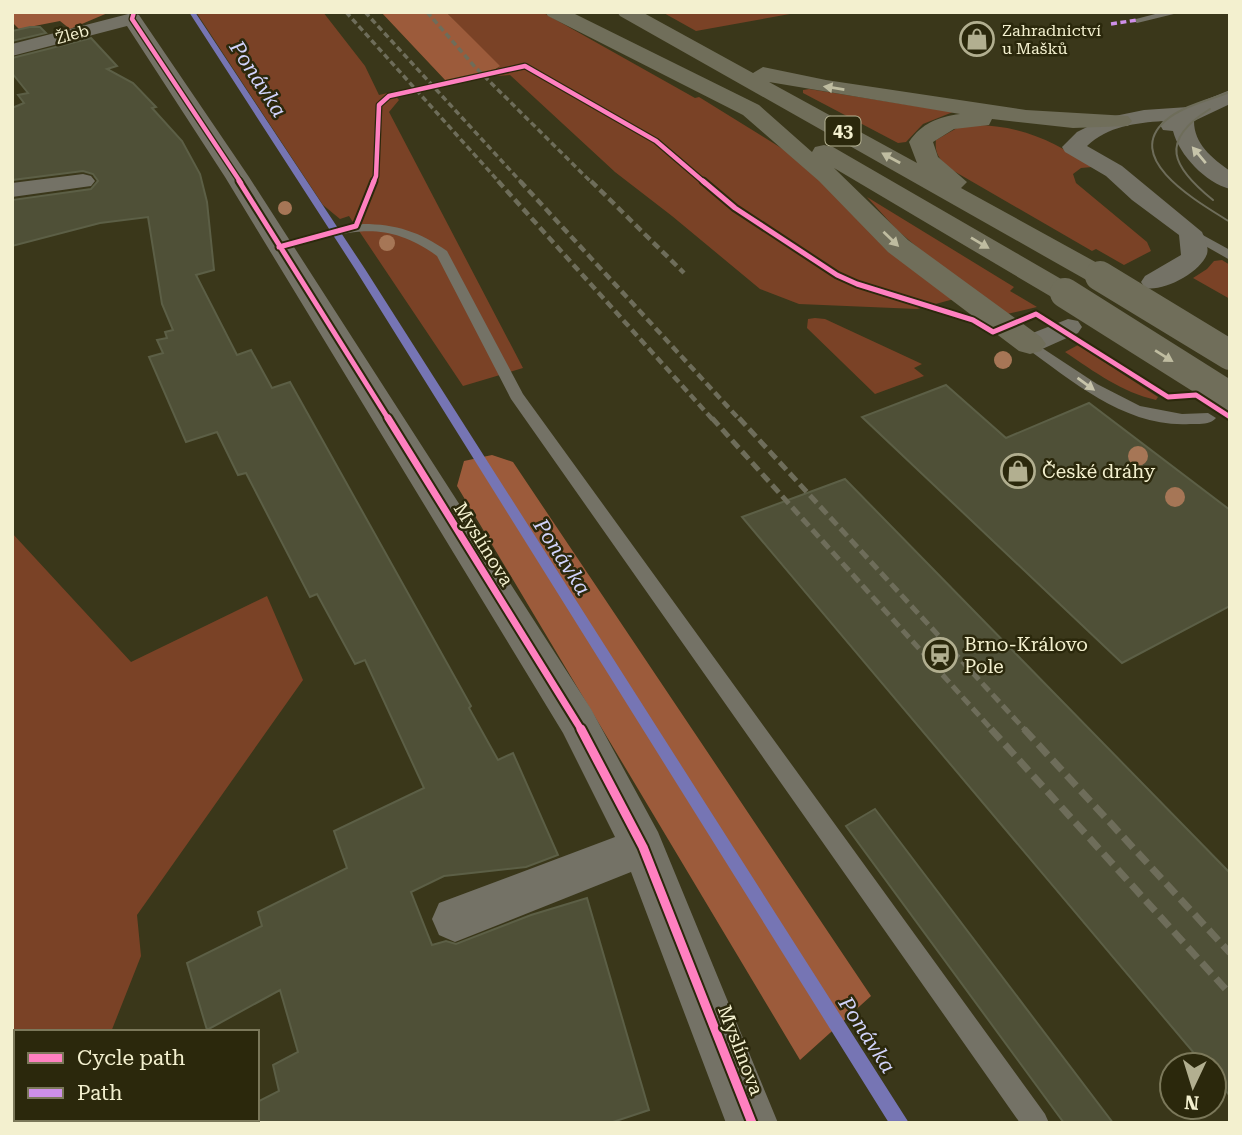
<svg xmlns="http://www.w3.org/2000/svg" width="1242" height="1135" viewBox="0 0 1242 1135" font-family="'Roboto Serif',serif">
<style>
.green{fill:#7a4226}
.forest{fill:#9c5b3b}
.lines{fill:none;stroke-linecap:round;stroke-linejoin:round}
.stream{fill:#7675b4;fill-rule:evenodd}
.building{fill:#4f5037;stroke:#5c5f46;stroke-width:2}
.service{fill:#747266;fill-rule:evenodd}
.minor{fill:#747266;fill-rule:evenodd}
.trunk{fill:#706e5a;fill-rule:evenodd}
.tram{stroke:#6e6d5a;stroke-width:2}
.rail-far3{stroke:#6e6d5a;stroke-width:3.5;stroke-dasharray:6 3.5;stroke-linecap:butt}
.rail-far2{stroke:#6e6d5a;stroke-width:4.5;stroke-dasharray:8 4.5;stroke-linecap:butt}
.rail-far1{stroke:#6e6d5a;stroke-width:5;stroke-dasharray:10 5;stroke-linecap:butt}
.rail{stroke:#6e6d5a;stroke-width:7;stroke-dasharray:14 7;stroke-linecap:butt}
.trunk-bridge{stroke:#706e5a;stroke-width:30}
.quiet{stroke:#ce8fe9;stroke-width:3.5;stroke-dasharray:6 3.5;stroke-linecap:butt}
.cycleway-far3-casing{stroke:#2b280c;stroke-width:7}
.cycleway-far2-casing{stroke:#2b280c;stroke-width:9}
.cycleway-far1-casing{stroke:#2b280c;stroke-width:11}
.cycleway-casing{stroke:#2b280c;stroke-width:13}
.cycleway-far3{stroke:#ff80c0;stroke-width:4.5}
.cycleway-far2{stroke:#ff80c0;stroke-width:5}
.cycleway-far1{stroke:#ff80c0;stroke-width:7}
.cycleway{stroke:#ff80c0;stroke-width:9}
.tree{fill:#a67656}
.oneway{fill:#bfbca0}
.oneway2{fill:#c7c4aa}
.labels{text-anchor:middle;stroke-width:5;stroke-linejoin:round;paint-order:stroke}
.far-poi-label{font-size:16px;fill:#f3f0cf;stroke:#2b280c;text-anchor:start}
.far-street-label{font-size:16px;fill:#f3f0cf;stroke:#2b280c}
.shield{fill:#2b280c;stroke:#b7b494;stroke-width:2}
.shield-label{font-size:18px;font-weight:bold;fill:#f3f0cf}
.poi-label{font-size:19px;fill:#f3f0cf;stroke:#2b280c;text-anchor:start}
.street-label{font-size:19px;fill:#f3f0cf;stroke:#2b280c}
.water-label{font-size:21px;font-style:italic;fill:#d1d3fb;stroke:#2b280c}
</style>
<rect width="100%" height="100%" fill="#3a371a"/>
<path class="green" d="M 196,12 L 323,12 L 365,66 L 379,95 L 392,92 L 399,100 L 389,112 L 523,368 L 463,386 L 349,216 L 340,219 L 323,205 Z
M 446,12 L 542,12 L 695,98 L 699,97 L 786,151 L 954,299 L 917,309 L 799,304 L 760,289 L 672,216 L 615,172 L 510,75 L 497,76 L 493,71 L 499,67 Z
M 662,12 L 801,12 L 696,31 Z
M 809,89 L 953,112 L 923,124 L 906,142 L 898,143 L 803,93 L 803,90 Z
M 973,125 C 1020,125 1055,141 1092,167 L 1081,168 L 1073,174 L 1076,183 L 1147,242 L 1151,251 L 1124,265 L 1096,249 L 1092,251 L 952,170 C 941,161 934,155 936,140 L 957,128 Z
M 867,197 L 1014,287 L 1010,291 L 1037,307 L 1007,314 L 930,258 L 897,230 Z
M 1214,261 L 1222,260 L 1230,265 L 1230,299 L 1193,278 L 1207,269 Z
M 815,318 L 825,319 L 922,364 L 914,368 L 924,376 L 875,394 L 807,328 L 808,319 Z
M 1078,345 L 1158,397 L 1156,400 C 1121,392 1095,372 1065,352 Z
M 12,533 L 131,662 L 267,596 L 303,680 L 137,915 L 141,956 L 111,1032 L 16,1032 L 16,1119 L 76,1119 L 74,1123 L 12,1123 Z"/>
<path class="forest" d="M 12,12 L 110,12 L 70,29 L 60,21 L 19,29 L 12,22 Z
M 381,12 L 446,12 L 500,66 L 493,71 L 446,81 Z
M 492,455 L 513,462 L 871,996 L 800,1060 L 457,486 L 464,461 Z"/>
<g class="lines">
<path class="stream" d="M 189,12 L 195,12 L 365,269 L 909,1123 L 889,1123 L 355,269 Z"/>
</g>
<path class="building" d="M 30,27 L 40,27 L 46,33 L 12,41 L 12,31 Z
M 91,38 L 117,66 L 107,69 L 133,83 L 156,107 L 152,108 L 182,141 L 200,174 L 207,202 L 214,270 L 196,275 L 237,355 L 251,350 L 272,388 L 290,382 L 471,706 L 469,708 L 498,760 L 513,753 L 558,855 L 526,867 L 444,876 L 411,892 L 432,945 L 446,941 L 456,944 L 531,915 L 587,898 L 649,1110 L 610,1123 L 217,1123 L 224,1119 L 257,1119 L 257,1102 L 279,1091 L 273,1065 L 298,1052 L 280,990 L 207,1030 L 187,963 L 262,926 L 258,912 L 347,868 L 334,831 L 424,788 L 365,660 L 355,664 L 317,594 L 310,597 L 246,473 L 238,475 L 217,432 L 186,442 L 149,357 L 163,353 L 157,340 L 167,338 L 165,332 L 173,330 L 162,304 L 148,217 L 100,223 L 12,246 L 12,200 L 91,189 L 98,181 L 93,174 L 83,171 L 12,180 L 12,108 L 24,103 L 18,95 L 28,93 L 12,73 L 12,58 Z
M 946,385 L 1006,438 L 1089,403 L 1230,510 L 1230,606 L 1122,663 L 862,417 Z
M 845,479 L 1230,873 L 1230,1096 L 1214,1077 L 1214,1065 L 1204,1065 L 742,517 Z
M 875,809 L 1113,1123 L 1064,1123 L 846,826 Z"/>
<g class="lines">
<path class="service" d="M 1163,12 L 1182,12 L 1137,23 L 1132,20 Z
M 363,224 C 396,224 420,232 447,251 L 523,394 L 1045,1114 L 1049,1123 L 1020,1123 L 511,399 L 437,256 C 378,214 342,235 279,251 L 273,247 L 318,232 Z
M 1190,228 L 1230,250 L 1230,260 L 1186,235 L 1186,229 Z
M 1030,340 L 1097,384 L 1140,406 L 1182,414 L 1208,413 L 1216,418 C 1210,425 1200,424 1190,424 C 1127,428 1073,382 1025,347 L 1025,341 Z"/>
<path class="minor" d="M 132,13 L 139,15 L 249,177 L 591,709 L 658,832 L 778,1123 L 726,1123 L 631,872 L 455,942 L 439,935 L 432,919 L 439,903 L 615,837 L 563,733 L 225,177 L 127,26 L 12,56 L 12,44 Z
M 1230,90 L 1230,104 L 1194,121 C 1194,144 1212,158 1230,171 L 1230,189 C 1206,183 1179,155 1173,131 L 1163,130 L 1160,125 L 1163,121 C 1136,123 1108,126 1087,146 L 1122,166 L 1202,232 C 1205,239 1209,247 1207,254 C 1200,273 1163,292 1145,288 L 1141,282 L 1145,276 L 1181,255 L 1179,235 L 1132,200 L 1106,176 L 1065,152 L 1062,147 L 1077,132 L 1105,118 L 1144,110 L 1188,107 Z
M 83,174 L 91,176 L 95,181 L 91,186 L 12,197 L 12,183 Z
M 1068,319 L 1078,321 L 1082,327 L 1078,333 L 1040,350 L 1030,353 L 1020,350 L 1016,344 L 1020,338 Z"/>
<path class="trunk" d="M 545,12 L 571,12 L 759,105 L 812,152 L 815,147 L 824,145 L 833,147 L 1075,287 L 1080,293 L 1075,299 L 1065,302 L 1055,299 L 834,168 L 908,240 L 1041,337 L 1046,344 L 1041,351 L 1030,354 L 1019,351 L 888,252 L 819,181 L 743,115 L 548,16 Z
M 617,12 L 642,12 L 753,73 L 763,67 L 826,80 L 1026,110 L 1128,116 L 1132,121 L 1128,126 L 1073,128 L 992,119 L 989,125 L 954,129 L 933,142 L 938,157 L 967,182 L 961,188 L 1110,270 L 1114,276 L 1110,282 L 1100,285 L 1090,282 L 620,16 ZM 769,82 L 960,114 C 938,117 922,123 909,142 L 917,163 Z"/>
<path class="tram" d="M 1230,92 C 1209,100 1182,106 1165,121 C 1121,160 1202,204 1230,222
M 1210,109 C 1158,141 1172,167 1213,200"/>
<path class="rail-far3" d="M 346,12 L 500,183
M 365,12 L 522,183
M 427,12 L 475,67 L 592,183"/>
<path class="rail-far2" d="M 498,181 L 713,420
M 520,181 L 740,420
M 591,181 L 684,273"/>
<path class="rail-far1" d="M 712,418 L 993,731
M 739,418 L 1026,731"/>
<path class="rail" d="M 991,729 L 1230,994
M 1024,729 L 1230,953"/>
<path class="trunk-bridge" d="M 1100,276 L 1230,355
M 1065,293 L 1230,397"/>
<path class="quiet" d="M 1111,24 L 1137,20"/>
<g class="cycleway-far3-casing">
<path id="cycleway-far3" d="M 134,12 L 132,19 L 241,183
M 373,183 L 376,176 L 379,105 L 389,96 L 525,66 L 656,141 L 705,183"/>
</g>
<g class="cycleway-far2-casing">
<path id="cycleway-far2" d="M 239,181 L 389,420
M 703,181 L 735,208 L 837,275 L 857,284 L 973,320 L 993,332 L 1036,314 L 1168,397 L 1196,395 L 1230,417
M 279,247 L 356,226 L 374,181"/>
</g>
<g class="cycleway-far1-casing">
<path id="cycleway-far1" d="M 388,418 L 582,731"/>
</g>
<g class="cycleway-casing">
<path id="cycleway" d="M 581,729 L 643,847 L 752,1123"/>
</g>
<use href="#cycleway-far3" class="cycleway-far3"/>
<use href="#cycleway-far2" class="cycleway-far2"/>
<use href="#cycleway-far1" class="cycleway-far1"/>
<use href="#cycleway" class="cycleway"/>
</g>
<g class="tree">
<circle cx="285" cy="208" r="7"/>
<circle cx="387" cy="243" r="8"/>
<circle cx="1003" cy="360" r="9"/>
<circle cx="1138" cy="456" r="10"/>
<circle cx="1175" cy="497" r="10"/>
</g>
<defs><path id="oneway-solid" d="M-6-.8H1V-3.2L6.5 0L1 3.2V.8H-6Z" transform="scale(1.75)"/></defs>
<g class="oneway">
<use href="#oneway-solid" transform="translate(834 88) rotate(-171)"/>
<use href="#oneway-solid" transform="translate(891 158) rotate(-151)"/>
<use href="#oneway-solid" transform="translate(891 239) rotate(44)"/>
<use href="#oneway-solid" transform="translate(980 243) rotate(31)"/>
<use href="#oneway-solid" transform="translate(1164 356) rotate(32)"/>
</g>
<g class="oneway2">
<use href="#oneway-solid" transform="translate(1199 155) rotate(-130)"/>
<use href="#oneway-solid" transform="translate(1086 384) rotate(36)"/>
</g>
<defs>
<g id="shop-ring" transform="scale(1.75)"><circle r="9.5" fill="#2b280c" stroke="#b2af90" stroke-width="1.5"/><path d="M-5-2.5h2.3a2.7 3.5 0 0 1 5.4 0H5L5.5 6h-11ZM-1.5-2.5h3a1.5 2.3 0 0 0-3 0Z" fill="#b2af90"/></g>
<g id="station-ring" transform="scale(1.75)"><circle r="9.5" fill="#2b280c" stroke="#b2af90" stroke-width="1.5"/><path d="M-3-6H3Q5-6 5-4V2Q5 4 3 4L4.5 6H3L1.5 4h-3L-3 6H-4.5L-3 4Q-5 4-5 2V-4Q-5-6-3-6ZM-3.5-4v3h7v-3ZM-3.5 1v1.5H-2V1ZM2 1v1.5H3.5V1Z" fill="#b2af90"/></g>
</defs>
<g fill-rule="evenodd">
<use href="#shop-ring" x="977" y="39"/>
<use href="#shop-ring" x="1018" y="471"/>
<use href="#station-ring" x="940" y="655"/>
</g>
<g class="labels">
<g class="far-poi-label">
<text x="1002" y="36">Zahradnictví<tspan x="1002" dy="18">u Mašků</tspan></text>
</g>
<g class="far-street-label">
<text transform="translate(72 34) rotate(-15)" y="6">Žleb</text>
</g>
<rect class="shield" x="825.5" y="116.5" width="35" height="29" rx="5"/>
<g class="shield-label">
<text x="843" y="137">43</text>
</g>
<g class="poi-label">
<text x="1042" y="478">České dráhy</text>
<text x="964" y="651">Brno-Královo<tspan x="964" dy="22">Pole</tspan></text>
</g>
<g class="street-label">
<text transform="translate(484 544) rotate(58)" y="7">Myslínova</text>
<text transform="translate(741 1050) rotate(69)" y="7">Myslínova</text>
</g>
<g class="water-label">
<text transform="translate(258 79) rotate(57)" y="7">Ponávka</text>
<text transform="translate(562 557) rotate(57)" y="7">Ponávka</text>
<text transform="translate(867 1035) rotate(57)" y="7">Ponávka</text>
</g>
</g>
<rect width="1242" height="1135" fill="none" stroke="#f3f0cf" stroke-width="28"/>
<rect x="14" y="1030" width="245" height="91" fill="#2b280c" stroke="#7b785a" stroke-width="2"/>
<rect x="28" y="1053" width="35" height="10" fill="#ff80c0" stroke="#7b785a" stroke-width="2"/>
<text x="77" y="1065" font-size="21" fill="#f3f0cf">Cycle path</text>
<rect x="28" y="1088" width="35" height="10" fill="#ce8fe9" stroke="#7b785a" stroke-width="2"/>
<text x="77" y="1100" font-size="21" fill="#f3f0cf">Path</text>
<g transform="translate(1193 1086) rotate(184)"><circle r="33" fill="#2b280c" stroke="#7b785a" stroke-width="2"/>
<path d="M0-5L12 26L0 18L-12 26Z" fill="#b2af90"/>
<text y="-10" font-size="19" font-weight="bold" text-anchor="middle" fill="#f3f0cf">N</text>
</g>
</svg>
